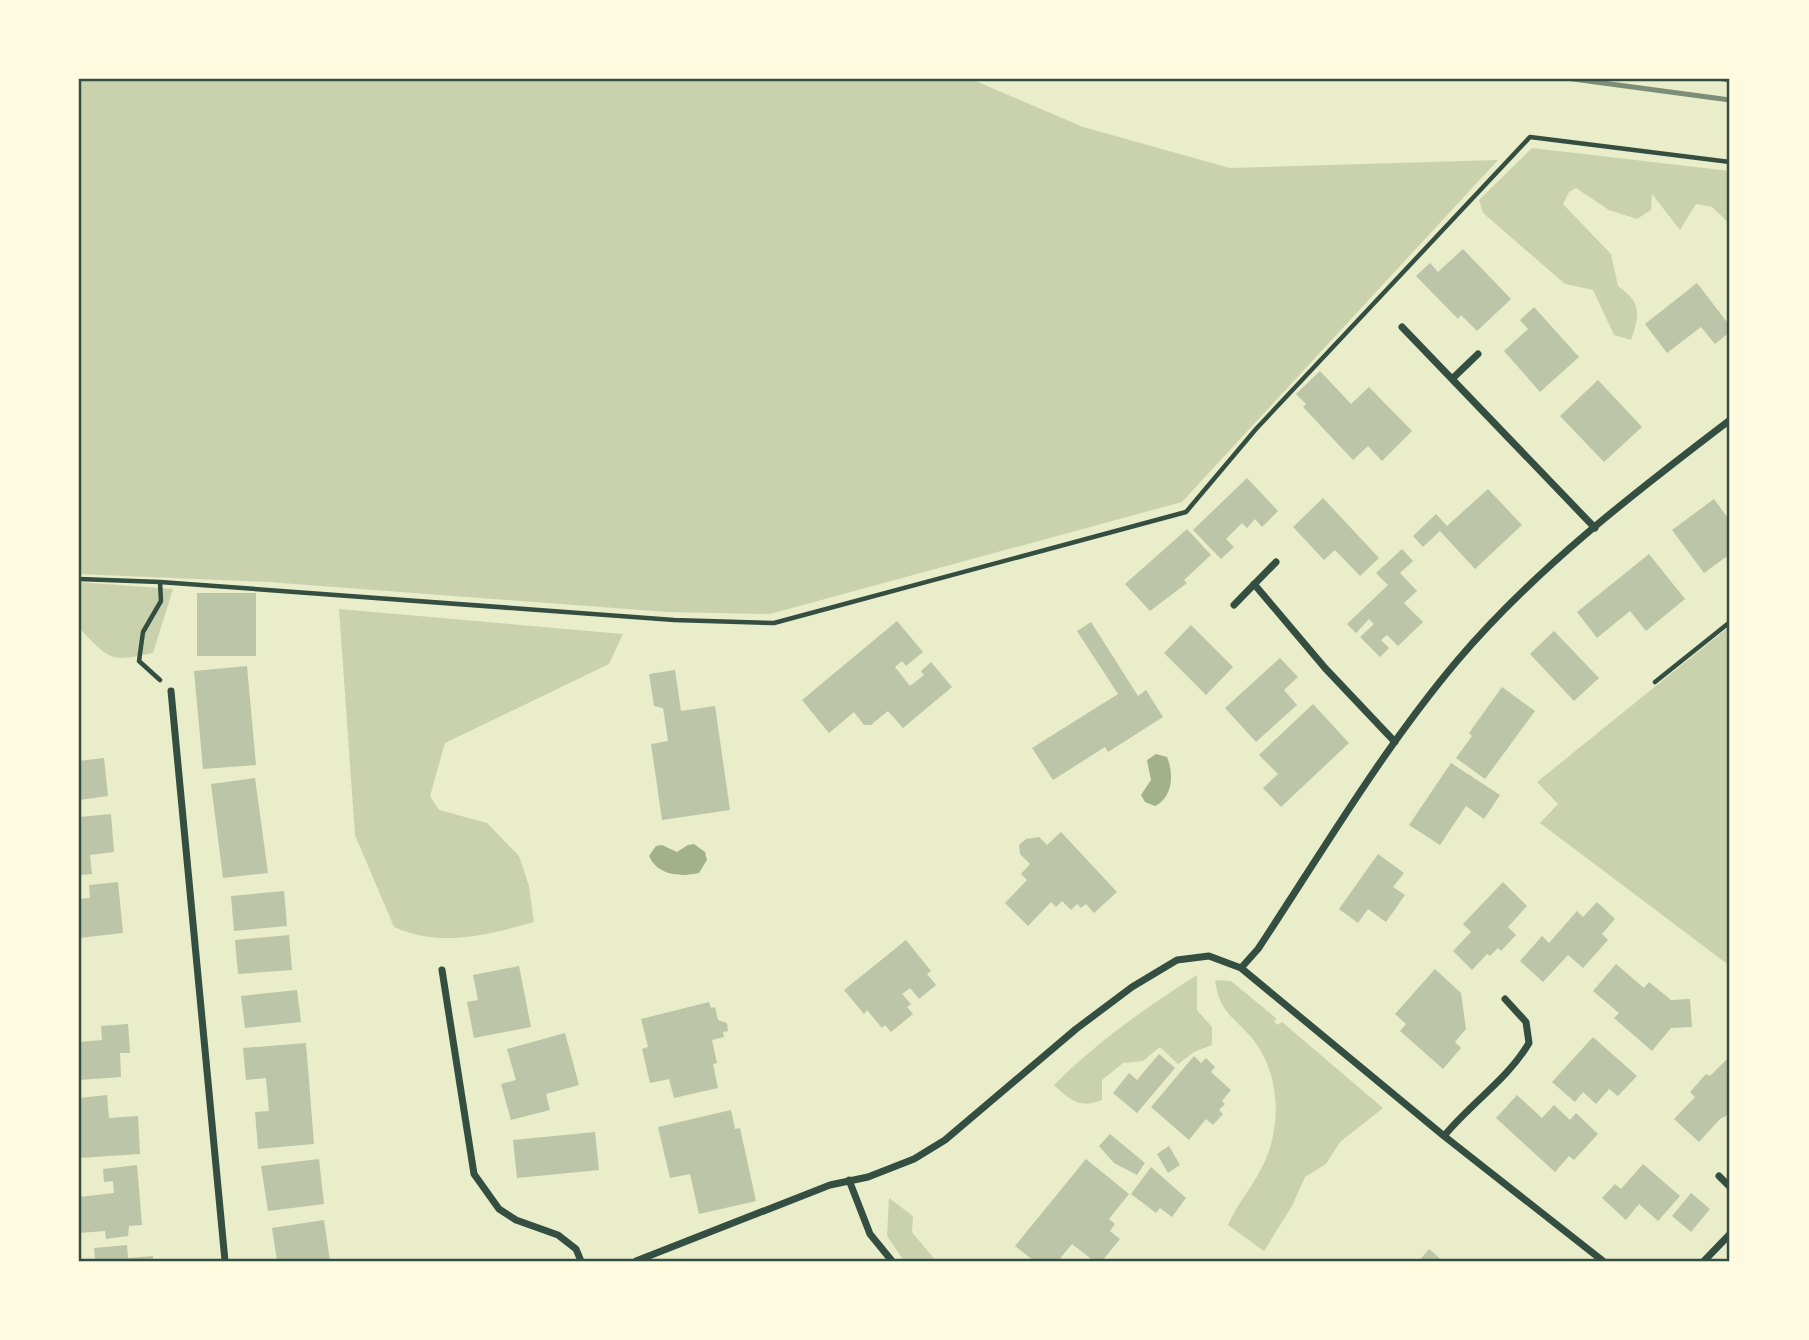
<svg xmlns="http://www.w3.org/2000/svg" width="1809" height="1340" viewBox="0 0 1809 1340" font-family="Lato,sans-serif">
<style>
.green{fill:#cad2ad}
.water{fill:#a3b18a}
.building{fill:#bcc5a7}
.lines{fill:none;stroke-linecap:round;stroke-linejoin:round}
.path{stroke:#344e41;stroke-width:4.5}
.minor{stroke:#344e41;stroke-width:7}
.rail{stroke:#7c8e77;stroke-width:5}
.neatline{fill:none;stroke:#344e41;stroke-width:2.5}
</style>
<rect width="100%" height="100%" fill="#e9edc9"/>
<path class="green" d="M 79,79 L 971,79 L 1083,127 L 1230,168 L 1498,160 L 1182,502 L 770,614 L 667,612 L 268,582 L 79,574 Z
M 1532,148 L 1730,171 L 1730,224 L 1712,207 L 1696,204 L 1680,230 L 1652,194 L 1651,210 L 1637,219 L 1609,210 L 1576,188 L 1569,192 L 1563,204 L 1611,254 L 1618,286 C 1642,303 1640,314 1631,340 L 1614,335 L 1593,290 L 1565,284 L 1483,213 L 1479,200 Z
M 79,582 L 173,589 L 153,653 C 108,663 110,659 79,628 Z
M 339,609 L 623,634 L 609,664 L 445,743 L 430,796 L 439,810 L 487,823 L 519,856 L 529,886 L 534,922 C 487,935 440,948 394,927 L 355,835 Z
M 1730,626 L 1730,966 L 1540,823 L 1558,804 L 1537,782 Z
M 1197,975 L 1197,1010 L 1212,1027 L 1212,1045 L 1194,1052 L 1178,1064 L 1160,1047 L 1143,1061 L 1123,1063 L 1102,1080 L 1102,1100 C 1080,1109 1070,1100 1054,1085 C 1097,1042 1145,1008 1197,975 Z
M 1215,980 L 1231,981 L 1277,1019 L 1274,1021 L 1277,1025 L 1282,1022 L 1383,1108 L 1340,1142 L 1326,1164 L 1305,1177 L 1292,1206 L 1264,1251 L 1228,1225 C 1237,1204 1251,1189 1261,1169 C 1283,1128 1281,1073 1251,1037 C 1232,1015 1220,1013 1215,980 Z
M 889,1198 L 913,1216 L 912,1232 L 936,1261 L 904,1261 L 887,1236 Z"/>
<path class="water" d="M 1156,754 L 1167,757 C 1174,774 1173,797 1155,806 L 1145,802 L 1141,795 L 1151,780 L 1147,760 Z
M 694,844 L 705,852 L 707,860 L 699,873 C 681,877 658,876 649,856 L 656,846 L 662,845 L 677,852 L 688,845 Z"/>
<path class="building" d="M 1463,249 L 1511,299 L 1477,331 L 1461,315 L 1458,319 L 1416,276 L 1430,263 L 1438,272 Z
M 1697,283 L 1730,326 L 1730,332 L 1715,344 L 1701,327 L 1667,353 L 1645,324 Z
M 1534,307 L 1579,357 L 1540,392 L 1504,351 L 1528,329 L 1520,320 Z
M 1320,371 L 1351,404 L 1369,387 L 1412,431 L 1382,461 L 1368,446 L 1353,460 L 1303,407 L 1306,404 L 1296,394 Z
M 1598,380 L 1642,427 L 1604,462 L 1560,416 Z
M 1247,478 L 1278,511 L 1262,527 L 1255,519 L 1247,528 L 1242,523 L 1226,539 L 1234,547 L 1221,559 L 1193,530 Z
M 1488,489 L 1522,525 L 1475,569 L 1440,531 L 1423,547 L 1413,536 L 1436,514 L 1447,526 Z
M 1323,498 L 1379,558 L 1360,576 L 1335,550 L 1324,560 L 1293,527 Z
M 1714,499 L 1730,521 L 1730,554 L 1704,573 L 1672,530 Z
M 1187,529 L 1211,555 L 1184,580 L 1187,583 L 1150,611 L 1125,584 Z
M 1402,549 L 1413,561 L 1400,573 L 1417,591 L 1404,603 L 1423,622 L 1398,646 L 1387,635 L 1381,640 L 1389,648 L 1380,657 L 1360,637 L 1374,624 L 1369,619 L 1356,633 L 1347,624 L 1388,585 L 1376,573 Z
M 1649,554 L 1685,599 L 1646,631 L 1630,611 L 1597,638 L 1577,612 Z
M 197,593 L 256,593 L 256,656 L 197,656 Z
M 897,621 L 923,652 L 906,666 L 902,661 L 895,667 L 910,686 L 924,675 L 921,671 L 931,662 L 952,687 L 903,728 L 888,711 L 871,725 L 864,725 L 854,712 L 829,733 L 802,700 Z
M 1091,622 L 1138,696 L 1146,690 L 1163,717 L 1108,752 L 1105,747 L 1053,780 L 1032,748 L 1118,694 L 1077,631 Z
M 1191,625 L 1233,667 L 1206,695 L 1164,653 Z
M 1554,631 L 1599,678 L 1574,701 L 1530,654 Z
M 1280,658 L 1298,677 L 1284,690 L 1297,705 L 1256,742 L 1225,708 Z
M 247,666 L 256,765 L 203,769 L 194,671 Z
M 675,670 L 681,711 L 715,706 L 730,810 L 662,820 L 651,744 L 668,741 L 663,708 L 654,706 L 649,674 Z
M 1502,687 L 1535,711 L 1485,779 L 1456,758 L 1472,736 L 1469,733 Z
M 1313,704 L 1349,743 L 1281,807 L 1263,788 L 1278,774 L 1259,755 Z
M 104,758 L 108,796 L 79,800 L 79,761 Z
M 1451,763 L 1500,795 L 1484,819 L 1466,806 L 1440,845 L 1409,825 Z
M 255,778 L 268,873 L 223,878 L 211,784 Z
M 111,814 L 114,852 L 90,855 L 92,874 L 79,875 L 79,817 Z
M 1061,832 L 1117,892 L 1094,913 L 1086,904 L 1081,908 L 1077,904 L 1071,910 L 1062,901 L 1056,907 L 1051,902 L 1028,926 L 1005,903 L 1027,880 L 1021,874 L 1030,864 L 1020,854 L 1019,845 L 1026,839 L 1039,837 L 1047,845 Z
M 1378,854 L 1404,873 L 1393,887 L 1405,895 L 1386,922 L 1368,909 L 1358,923 L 1339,909 Z
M 118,882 L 123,933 L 79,938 L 79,899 L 90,898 L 89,885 Z
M 1503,882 L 1527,906 L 1508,927 L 1516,935 L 1501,951 L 1498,948 L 1490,956 L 1487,954 L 1472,970 L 1453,951 L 1471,932 L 1463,924 Z
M 284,891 L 287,926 L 234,931 L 231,896 Z
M 1597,902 L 1615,919 L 1602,934 L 1608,940 L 1583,968 L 1568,955 L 1543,982 L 1520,961 L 1542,936 L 1549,943 L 1577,911 L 1583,917 Z
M 289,935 L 292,970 L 238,974 L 235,940 Z
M 906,940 L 931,971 L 927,974 L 936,985 L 919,999 L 910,988 L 902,994 L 911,1004 L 907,1007 L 913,1014 L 891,1032 L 885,1025 L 882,1028 L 867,1010 L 864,1014 L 844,990 Z
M 1616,964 L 1644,988 L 1649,982 L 1671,1000 L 1690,999 L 1692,1027 L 1671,1028 L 1652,1051 L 1614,1018 L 1619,1013 L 1593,991 Z
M 519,966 L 531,1027 L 474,1038 L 467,1002 L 478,1000 L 473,975 Z
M 1435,969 L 1461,993 L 1466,1029 L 1455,1042 L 1461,1048 L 1443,1069 L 1400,1031 L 1406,1024 L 1395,1014 Z
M 297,990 L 301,1022 L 245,1028 L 241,996 Z
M 709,1002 L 711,1008 L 715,1007 L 718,1020 L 727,1023 L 728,1031 L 723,1032 L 724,1037 L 712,1040 L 717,1063 L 713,1064 L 718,1088 L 674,1098 L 669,1079 L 650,1083 L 642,1049 L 648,1047 L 641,1019 Z
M 128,1024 L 130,1053 L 120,1053 L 121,1077 L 79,1080 L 79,1042 L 102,1040 L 101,1026 Z
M 565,1033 L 579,1085 L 546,1094 L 550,1110 L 511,1120 L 501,1084 L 516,1080 L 507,1049 Z
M 1593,1037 L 1637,1076 L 1618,1096 L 1609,1089 L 1596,1104 L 1583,1092 L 1575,1102 L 1552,1082 Z
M 306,1043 L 314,1144 L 258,1149 L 255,1112 L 269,1111 L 266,1078 L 246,1080 L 243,1048 Z
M 1159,1054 L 1175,1068 L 1137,1113 L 1113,1093 L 1129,1073 L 1137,1080 Z
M 1194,1056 L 1201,1063 L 1206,1058 L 1215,1067 L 1211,1072 L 1231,1090 L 1222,1101 L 1225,1104 L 1219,1110 L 1223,1114 L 1213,1125 L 1206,1119 L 1189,1140 L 1151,1107 Z
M 1727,1059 L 1730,1063 L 1730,1114 L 1720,1119 L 1699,1142 L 1674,1119 L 1695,1097 L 1690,1092 L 1706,1074 L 1710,1076 Z
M 107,1095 L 109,1118 L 138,1116 L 140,1154 L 79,1158 L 79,1098 Z
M 1517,1095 L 1542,1118 L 1554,1105 L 1570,1120 L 1576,1113 L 1598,1134 L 1574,1160 L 1569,1156 L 1555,1172 L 1496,1118 Z
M 731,1110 L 735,1129 L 740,1128 L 756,1201 L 699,1214 L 690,1174 L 670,1178 L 658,1127 Z
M 595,1132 L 599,1170 L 517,1178 L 513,1140 Z
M 1110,1134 L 1145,1163 L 1137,1175 L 1114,1163 L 1099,1146 Z
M 1169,1146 L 1180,1165 L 1168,1173 L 1157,1154 Z
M 319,1159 L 324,1204 L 268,1211 L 261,1166 Z
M 1086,1159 L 1129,1194 L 1109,1219 L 1115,1224 L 1110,1231 L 1120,1239 L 1102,1261 L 1094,1261 L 1072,1244 L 1058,1261 L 1034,1261 L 1015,1246 Z
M 1643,1164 L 1680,1196 L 1658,1221 L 1639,1204 L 1626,1220 L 1602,1198 L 1615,1184 L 1621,1189 Z
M 137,1165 L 142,1225 L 129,1226 L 128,1236 L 106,1239 L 105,1231 L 79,1233 L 79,1197 L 114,1193 L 113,1181 L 104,1182 L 103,1169 Z
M 1151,1167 L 1186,1198 L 1172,1217 L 1160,1208 L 1156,1213 L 1131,1194 Z
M 1691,1193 L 1710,1209 L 1691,1232 L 1672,1216 Z
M 324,1220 L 330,1261 L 277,1261 L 272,1228 Z
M 127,1245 L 128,1258 L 153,1256 L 153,1261 L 95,1261 L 94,1248 Z
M 1429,1249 L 1443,1261 L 1419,1261 Z"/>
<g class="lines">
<path class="path" d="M 79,579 L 160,582 L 674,620 L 774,623 L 1186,512 L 1256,429 L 1530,137 L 1730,162
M 160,680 L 139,661 L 143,632 L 161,601 L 160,582
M 1655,682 L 1730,622"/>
<path class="minor" d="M 1402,327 L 1595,528
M 1452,379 L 1478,354
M 1254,584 L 1325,668 L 1395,742
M 1234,605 L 1276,562
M 171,691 L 225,1261
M 1241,968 L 1258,949 C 1322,852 1382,750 1457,661 C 1535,569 1634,493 1730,420
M 442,970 L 474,1174 L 499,1209 L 516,1220 L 558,1235 L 576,1249 L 581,1261
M 1444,1136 C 1472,1102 1507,1080 1529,1043 L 1526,1022 L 1505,999
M 1719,1176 L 1730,1187
M 849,1180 L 870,1234 L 892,1261
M 636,1261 L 830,1185 L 868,1177 L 914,1159 L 945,1140 L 1076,1029 L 1132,987 L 1177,960 L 1209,956 L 1241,968 L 1444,1136 L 1603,1261
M 1704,1261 L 1730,1234"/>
<path class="rail" d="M 1573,79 L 1730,100
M 1723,79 L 1730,80"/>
</g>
<rect width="1809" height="1340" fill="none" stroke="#fefae0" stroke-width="161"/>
<rect x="80" y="80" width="1648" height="1180" class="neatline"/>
</svg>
